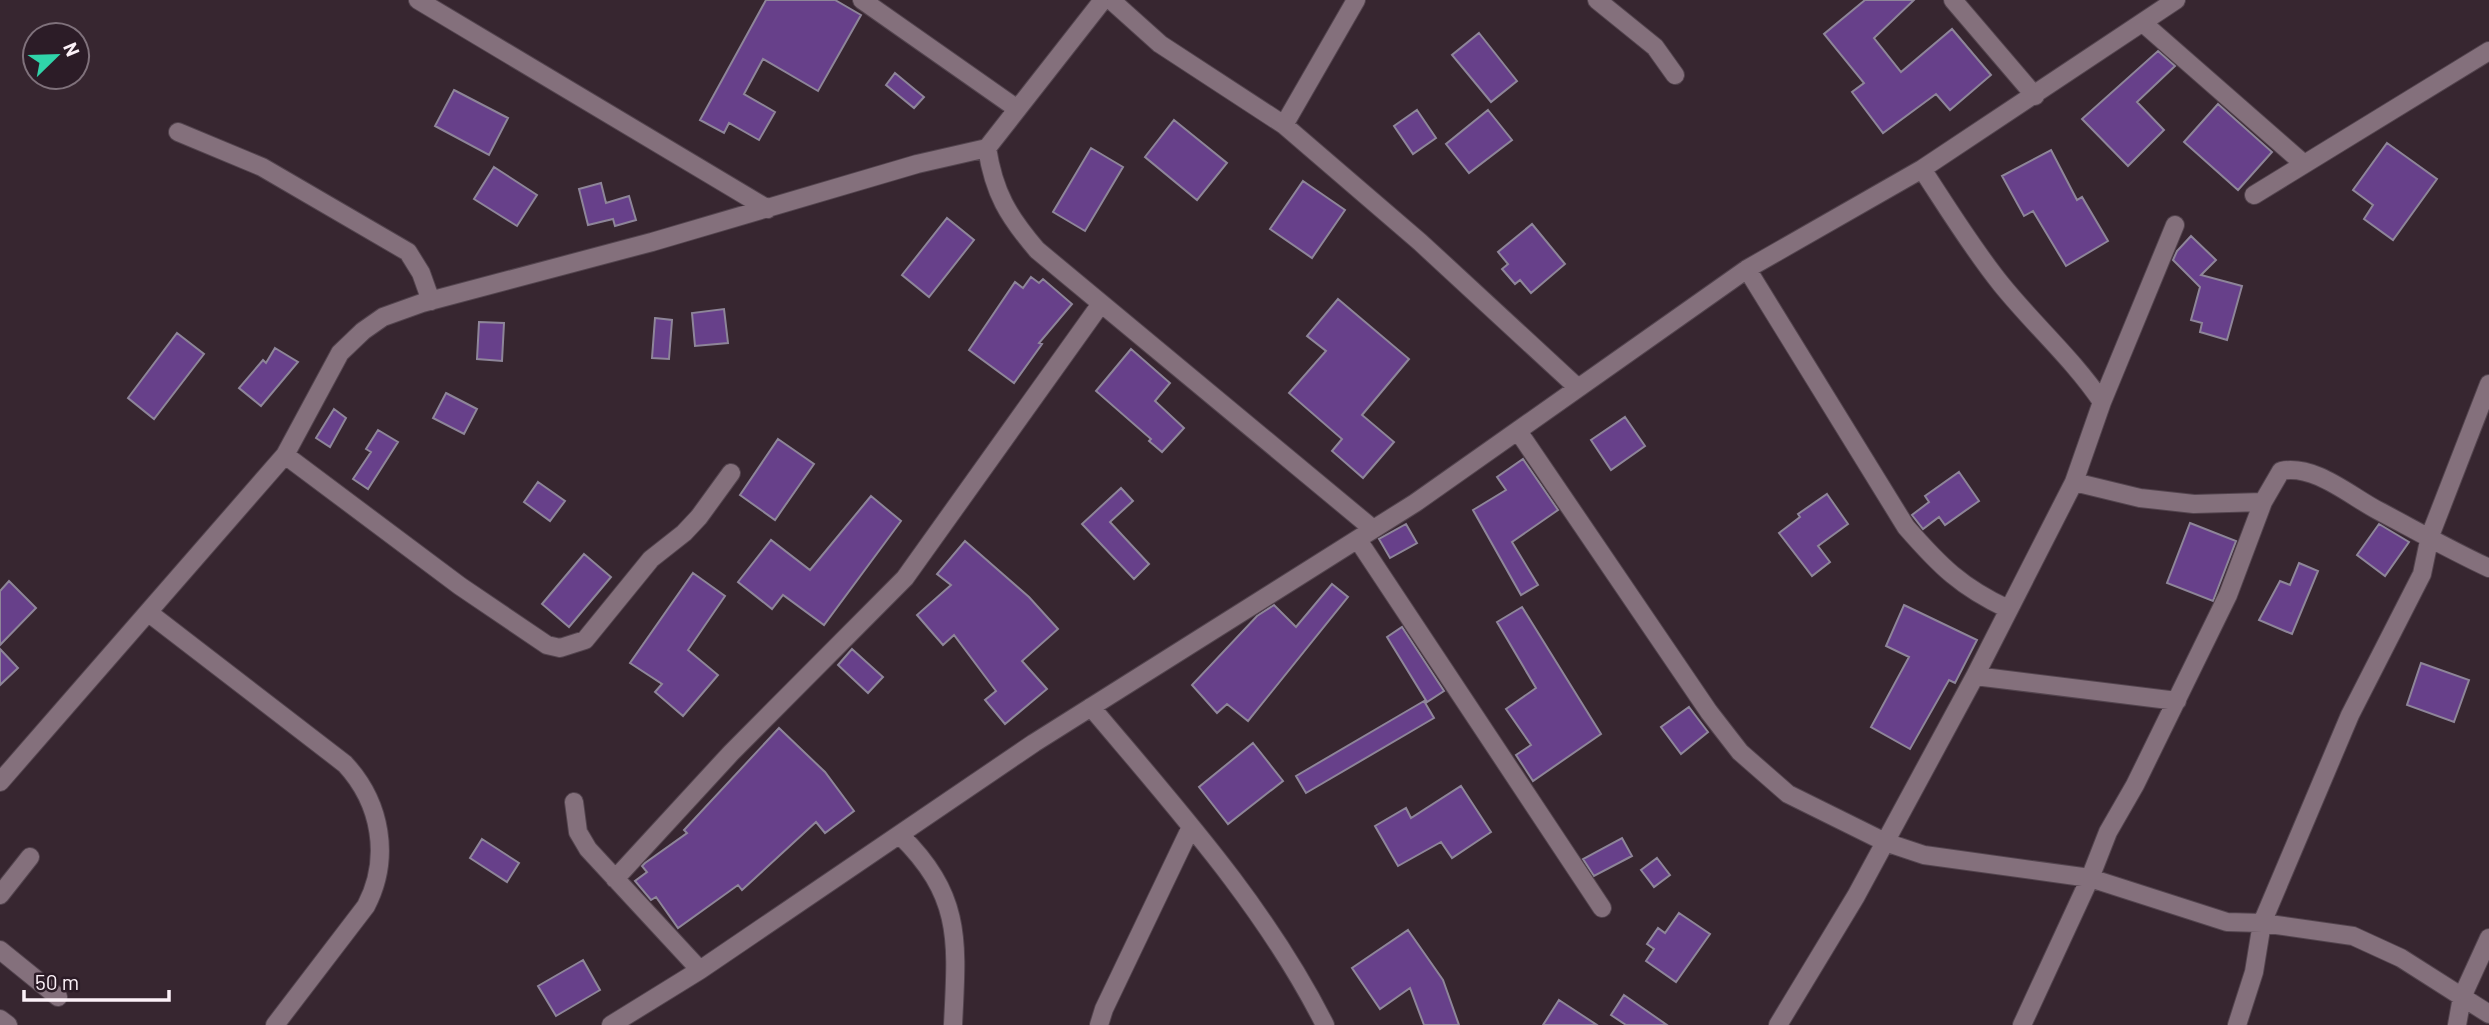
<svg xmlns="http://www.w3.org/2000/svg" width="2489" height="1025" viewBox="0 0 2489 1025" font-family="Barlow,sans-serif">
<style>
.building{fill:#67408a;stroke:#8e8599;stroke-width:2}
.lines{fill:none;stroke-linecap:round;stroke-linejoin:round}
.minor-casing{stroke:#53444e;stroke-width:20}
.minor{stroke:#84707c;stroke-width:18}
</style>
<rect width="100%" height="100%" fill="#372630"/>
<path class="building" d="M 766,0 L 835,0 L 861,15 L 818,91 L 763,59 L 744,94 L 775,112 L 759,140 L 729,123 L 724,133 L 700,120 Z
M 1865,0 L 1914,0 L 1874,38 L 1901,72 L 1952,29 L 1991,75 L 1950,110 L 1936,94 L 1883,133 L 1852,92 L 1864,83 L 1824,34 Z
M 1479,33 L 1517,81 L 1491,102 L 1452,55 Z
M 2158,51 L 2175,66 L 2137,102 L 2164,130 L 2128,166 L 2082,119 Z
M 895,73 L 924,97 L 914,108 L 886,85 Z
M 454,90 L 508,118 L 489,155 L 435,126 Z
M 2218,104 L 2272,152 L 2238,190 L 2184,142 Z
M 1417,110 L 1436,138 L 1413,154 L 1394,126 Z
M 1488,110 L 1512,140 L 1469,173 L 1446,144 Z
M 1174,120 L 1227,163 L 1197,200 L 1145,157 Z
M 2387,143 L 2437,179 L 2393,240 L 2364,219 L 2373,205 L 2353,190 Z
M 1091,148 L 1123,167 L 1085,231 L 1053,212 Z
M 2051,150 L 2077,200 L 2082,197 L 2108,241 L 2066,266 L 2033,211 L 2024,216 L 2002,176 Z
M 494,167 L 537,195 L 517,226 L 474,199 Z
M 1303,181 L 1345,210 L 1312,258 L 1270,229 Z
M 601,183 L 606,203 L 629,196 L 636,220 L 615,226 L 613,219 L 588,225 L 579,189 Z
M 947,218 L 974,240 L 929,297 L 902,275 Z
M 1532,224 L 1565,264 L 1531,293 L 1520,280 L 1515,284 L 1502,269 L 1508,264 L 1498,252 Z
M 2191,236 L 2216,260 L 2201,275 L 2242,286 L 2227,340 L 2200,332 L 2202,323 L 2191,320 L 2200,287 L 2173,260 L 2177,251 Z
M 1031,277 L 1039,283 L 1043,279 L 1072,304 L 1039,343 L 1042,344 L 1014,383 L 969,350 L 1015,282 L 1023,288 Z
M 1338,299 L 1409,359 L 1362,415 L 1394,442 L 1363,478 L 1332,451 L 1342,439 L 1289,393 L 1326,351 L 1307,336 Z
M 724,309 L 728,343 L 695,346 L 692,313 Z
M 655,318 L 672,320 L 669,359 L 652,358 Z
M 479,322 L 504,323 L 502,361 L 477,359 Z
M 177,333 L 204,354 L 154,419 L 128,398 Z
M 275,348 L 298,362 L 261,406 L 239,388 L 263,360 L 266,363 Z
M 1131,349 L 1170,383 L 1155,401 L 1184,428 L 1162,452 L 1149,441 L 1151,439 L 1096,391 Z
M 446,393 L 477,409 L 464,434 L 433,418 Z
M 334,409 L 346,418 L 330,447 L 316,438 Z
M 1625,417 L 1645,446 L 1611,470 L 1591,440 Z
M 378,430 L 398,442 L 368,489 L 353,479 L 371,452 L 366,449 Z
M 778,439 L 814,464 L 775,520 L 740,495 Z
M 1523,459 L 1558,510 L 1512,542 L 1538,585 L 1521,595 L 1473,510 L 1506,490 L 1497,477 Z
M 1959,472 L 1979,501 L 1945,525 L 1939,517 L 1923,529 L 1912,515 L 1929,502 L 1925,496 Z
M 538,482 L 565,501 L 550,521 L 524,502 Z
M 1121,488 L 1133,501 L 1110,522 L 1149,564 L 1134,579 L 1082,524 Z
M 1827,494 L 1848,524 L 1818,546 L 1830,562 L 1812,576 L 1779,533 L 1800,517 L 1798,514 Z
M 871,496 L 901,521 L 824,625 L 783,595 L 772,609 L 738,582 L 771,540 L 810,570 Z
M 2190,523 L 2236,541 L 2213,601 L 2167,583 Z
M 1406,524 L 1417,543 L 1390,558 L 1379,539 Z
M 2379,524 L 2409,542 L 2385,576 L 2357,555 Z
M 965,541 L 1029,597 L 1058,629 L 1022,661 L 1047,689 L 1005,724 L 985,700 L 996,691 L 954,635 L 943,645 L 917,615 L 951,585 L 937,574 Z
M 584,554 L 611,577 L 569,627 L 542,604 Z
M 2299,563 L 2318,571 L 2292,634 L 2259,620 L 2280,581 L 2290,585 Z
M 693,573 L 725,596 L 688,650 L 718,675 L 683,716 L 655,692 L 662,684 L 630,663 Z
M 9,581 L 36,608 L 0,645 L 0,591 Z
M 1332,584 L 1348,597 L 1248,721 L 1227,704 L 1217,713 L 1192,685 L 1257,616 L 1274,605 L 1296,627 Z
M 1904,605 L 1977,640 L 1955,683 L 1949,680 L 1910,749 L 1871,727 L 1909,657 L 1886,646 Z
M 1522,607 L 1601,734 L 1533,781 L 1516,755 L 1531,745 L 1506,709 L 1536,688 L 1497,622 Z
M 1402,627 L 1444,691 L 1427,702 L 1387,637 Z
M 0,649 L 18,668 L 0,685 Z
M 852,649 L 883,677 L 868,693 L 838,665 Z
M 2421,663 L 2469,680 L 2454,722 L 2407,705 Z
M 1424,701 L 1434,718 L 1306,793 L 1296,776 Z
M 1689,707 L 1708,732 L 1681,754 L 1661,727 Z
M 779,728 L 825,772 L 854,811 L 825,833 L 816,822 L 742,890 L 738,885 L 678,928 L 656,897 L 651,900 L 635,881 L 647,872 L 642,866 L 645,863 L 687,833 L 684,830 Z
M 1253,743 L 1283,781 L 1228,824 L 1199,787 Z
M 1461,786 L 1491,832 L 1452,858 L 1441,842 L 1398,866 L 1375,826 L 1406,808 L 1411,818 Z
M 1622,838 L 1632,856 L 1594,876 L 1583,859 Z
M 482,839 L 519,863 L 507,882 L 470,858 Z
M 1657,858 L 1670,875 L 1654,887 L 1641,870 Z
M 1679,913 L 1710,934 L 1676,982 L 1646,961 L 1654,949 L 1647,944 L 1658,928 L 1665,933 Z
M 1408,930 L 1443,980 L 1459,1025 L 1424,1025 L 1410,988 L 1380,1009 L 1352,968 Z
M 583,960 L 600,990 L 556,1016 L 538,986 Z
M 1624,995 L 1667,1025 L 1626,1025 L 1611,1015 Z
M 1559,1000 L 1597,1025 L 1543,1025 Z"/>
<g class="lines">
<g class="minor-casing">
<path id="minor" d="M 418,0 L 768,209
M 862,0 L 1016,108
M 1111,0 L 1160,44 L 1284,125 L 1420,242 L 1577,387
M 1597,0 L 1655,47 L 1675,75
M 1953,0 L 2035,96
M 2143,23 L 2304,164
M 1284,125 L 1356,0
M 178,132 L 262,167 L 408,252 L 421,273 L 431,301
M 987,148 C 994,193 1008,216 1037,250 L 1373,529
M 1922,169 C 1947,207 1972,248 2001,284 C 2034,325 2073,359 2102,402
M 2254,195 L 2489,51
M 1747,269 L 1906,527 C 1940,566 1961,587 2008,609
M 1518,431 L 1709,712 L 1740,752 L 1788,794 L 1885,842 L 1924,855 L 2090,878 L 2227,922 L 2262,923 L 2353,936 L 2401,958 L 2489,1014
M 285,455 L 460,586 L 547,645 L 560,648 L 585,640 L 651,559 L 684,533 L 699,517 L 731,473
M 2074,482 L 2140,498 L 2194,504 L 2263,502 L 2281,471 C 2315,464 2350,496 2379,511 C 2415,530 2452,551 2489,568
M 1358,540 L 1602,908
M 149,613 L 345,764 C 381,803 391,858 366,906 L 275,1025
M 1975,676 L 2177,701
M 1091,707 C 1176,808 1265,906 1325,1025
M 0,782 L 285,455 L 340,353 L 363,331 L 383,317 L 422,303 L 652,242 L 917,164 L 987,148 L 1103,0
M 574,802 L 578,832 L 588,849 L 700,970
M 900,835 C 963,897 957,942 953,1025
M 615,879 L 731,753 L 905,578 L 1100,305
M 0,895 L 30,857
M 0,950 L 58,997
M 0,1019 L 8,1025
M 611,1025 L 700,970 L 1034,743 L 1415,503 L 1747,269 L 1922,169 L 2176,0
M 1099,1025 L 1104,1009 L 1191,827
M 1778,1025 L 1856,896 L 1975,676 L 2074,482 L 2102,402 L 2175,225
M 2022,1025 L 2090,878 L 2108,832 L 2135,785 L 2228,595 L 2263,502
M 2237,1025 L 2254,972 L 2262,923 L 2350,715 L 2422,574 L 2430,536 L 2489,384
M 2457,1025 L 2462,997 L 2489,938"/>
</g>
<use href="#minor" class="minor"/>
</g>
<g transform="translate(56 56) rotate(67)"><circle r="33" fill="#2c1c27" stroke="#7f717b" stroke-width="2"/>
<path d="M0-5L12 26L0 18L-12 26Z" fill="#30d4aa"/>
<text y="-10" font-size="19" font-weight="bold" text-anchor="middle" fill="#fcf1f8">N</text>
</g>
<path d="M24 990v10h145v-10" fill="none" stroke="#fcf1f8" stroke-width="3.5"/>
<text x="35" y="990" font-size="21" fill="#fcf1f8" stroke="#2c1c27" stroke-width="5" paint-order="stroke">50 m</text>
</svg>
